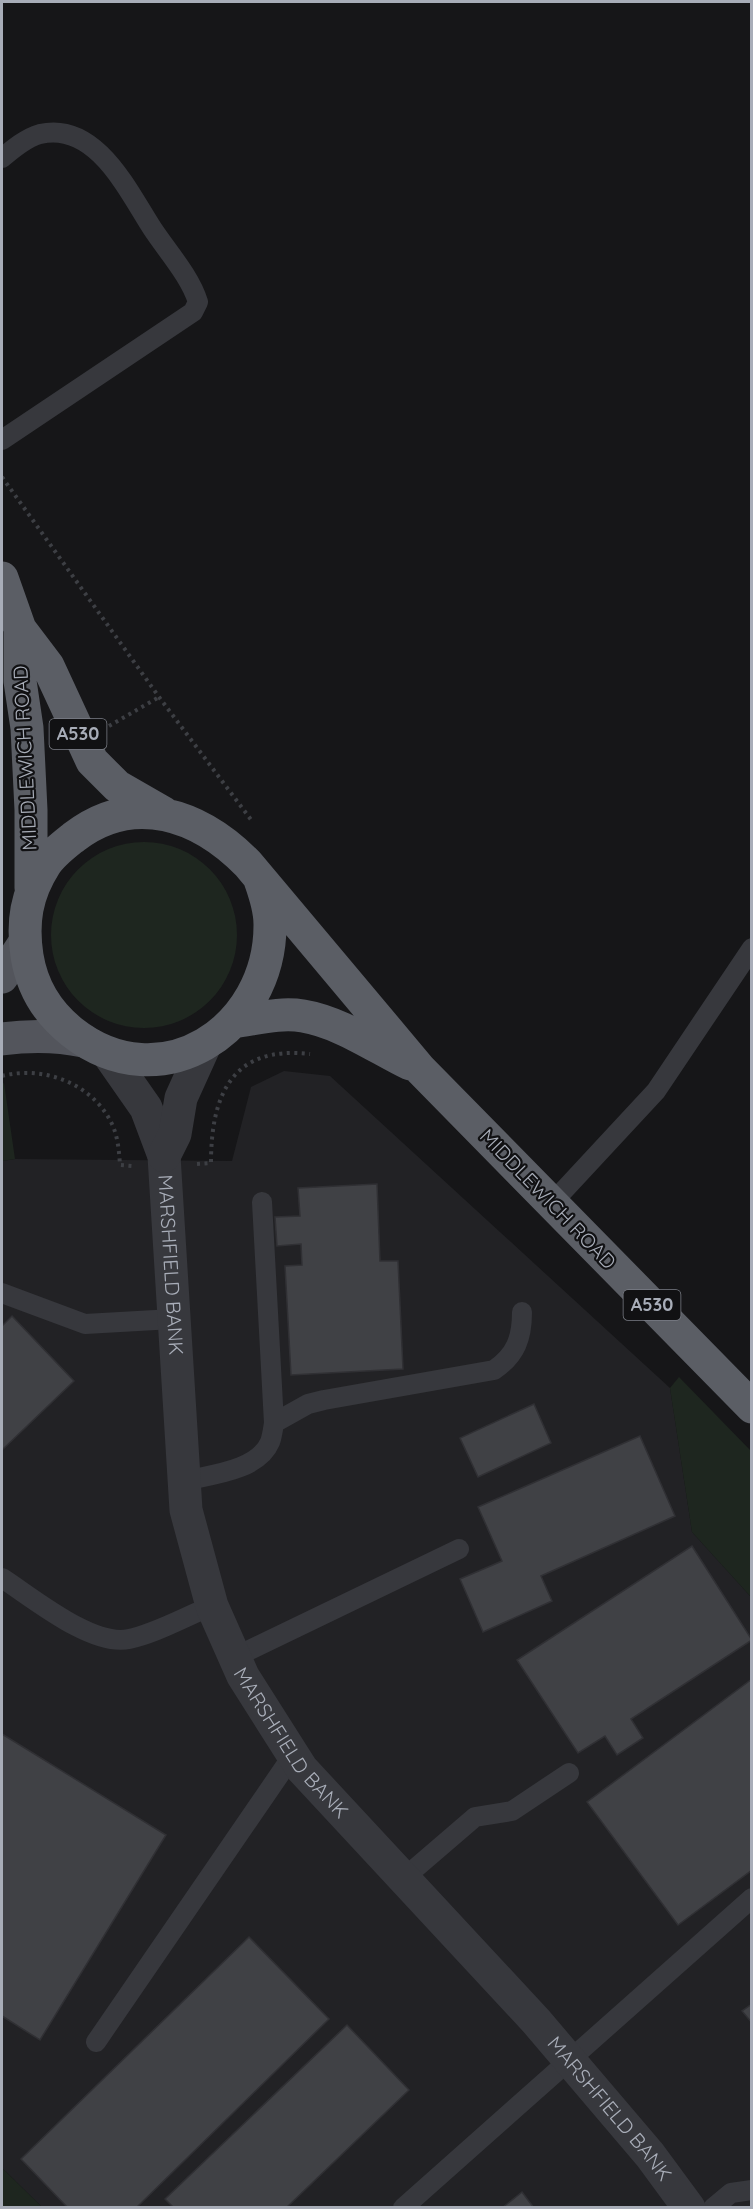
<svg xmlns="http://www.w3.org/2000/svg" width="753" height="2209" viewBox="0 0 753 2209" font-family="Quicksand,sans-serif">
<style>
.built{fill:#222225}
.green{fill:#1e261f}
.building{fill:#404145;stroke:#303034;stroke-width:1.5}
.lines{fill:none;stroke-linecap:round;stroke-linejoin:round}
.path{stroke:#3d3f44;stroke-width:4;stroke-dasharray:3 4.5;stroke-linecap:butt}
.service{stroke:#37383d;stroke-width:20}
.minor{stroke:#37383d;stroke-width:33}
.primary{stroke:#53555c;stroke-width:33}
.trunk{stroke:#5b5e65;stroke-width:33}
.labels{text-anchor:middle;stroke-width:4.5;stroke-linejoin:round;paint-order:stroke}
.shield{fill:#111113;stroke:#7b7e86;stroke-width:1.5}
.shield-label{font-size:18px;font-weight:bold;fill:#a8adb8}
.street-label{font-size:20px;fill:#a8adb8;stroke:#111113}
</style>
<rect width="100%" height="100%" fill="#161618"/>
<path class="built" d="M 284,1071 L 330,1076 L 670,1388 L 692,1532 L 751,1597 L 751,2207 L 42,2207 L 2,2168 L 2,1161 L 15,1159 L 232,1161 L 251,1087 Z"/>
<path class="green" d="M51 935a93 93 0 1 1 186 0a93 93 0 1 1-186 0Z
M 4,1083 L 15,1159 L 2,1161 L 2,1084 Z
M 679,1377 L 751,1451 L 751,1597 L 692,1532 L 670,1388 Z
M 2,2168 L 42,2207 L 2,2207 Z"/>
<path class="building" d="M 377,1184 L 380,1261 L 398,1261 L 403,1369 L 291,1375 L 285,1266 L 302,1265 L 301,1244 L 277,1246 L 275,1217 L 300,1216 L 298,1188 Z
M 12,1316 L 74,1381 L 2,1450 L 2,1326 Z
M 534,1404 L 551,1443 L 478,1477 L 460,1438 Z
M 640,1436 L 675,1516 L 541,1576 L 552,1601 L 483,1632 L 460,1579 L 502,1561 L 478,1507 Z
M 692,1546 L 752,1640 L 631,1719 L 643,1738 L 617,1755 L 605,1736 L 578,1753 L 517,1660 Z
M 752,1679 L 752,1870 L 678,1925 L 587,1802 Z
M 2,1734 L 166,1835 L 40,2040 L 2,2016 Z
M 249,1937 L 329,2019 L 136,2208 L 68,2208 L 21,2159 Z
M 752,2004 L 752,2023 L 742,2011 Z
M 347,2025 L 409,2090 L 286,2208 L 174,2208 L 165,2199 Z
M 522,2192 L 534,2208 L 502,2208 Z"/>
<g class="lines">
<path class="path" d="M 2,477 L 159,697 L 252,821
M 109,726 L 159,697
M 2,1076 C 44,1065 93,1084 112,1124 C 118,1137 119,1151 120,1165 L 132,1166
M 197,1164 L 211,1163 C 211,1095 232,1045 310,1054"/>
<path class="service" d="M 2,158 C 13,149 26,138 40,134 C 96,121 128,191 152,228 C 167,251 190,276 198,302 L 193,312 L 2,440
M 552,1203 L 656,1091 L 752,948
M 2,1293 L 85,1324 L 173,1319
M 274,1423 L 308,1404 L 324,1400 L 494,1370 C 516,1355 522,1338 522,1312
M 184,1481 C 209,1475 258,1471 270,1442 C 272,1437 273,1429 274,1423 L 262,1202
M 2,1578 C 33,1598 92,1647 129,1639 C 157,1633 186,1616 212,1606
M 235,1657 L 459,1549
M 404,1878 L 475,1817 L 512,1811 L 569,1773
M 96,2042 L 293,1755
M 403,2208 L 752,1898
M 713,2208 L 731,2193 L 752,2190"/>
<g class="minor">
<path id="s1" d="M 109,1055 L 146,1108 L 164,1156 L 186,1510 L 212,1606 L 243,1676 L 302,1769 L 536,2021 L 650,2155 L 689,2208"/>
<path d="M 164,1156 L 175,1134 L 181,1098 L 205,1045"/>
</g>
<path class="primary" d="M 2,977 L 25,942
M 2,1039 C 31,1035 55,1035 84,1041"/>
<path class="trunk" d="M 2,578 L 20,629 L 48,666 L 92,761 L 117,786 L 164,813
M 20,629 L 20,681 L 27,728 L 31,810 L 31,888
M 260,880 C 265,894 270,909 270,924 C 271,1030 161,1102 72,1032 C 48,1013 32,987 27,956 C 22,922 26,895 45,865 C 52,854 64,845 74,837 C 134,791 200,815 248,864 L 420,1069 L 752,1407
M 233,1022 C 256,1019 280,1012 303,1016 C 340,1022 377,1048 410,1064"/>
</g>
<g class="labels">
<g class="shield">
<rect x="49.5" y="719" width="57" height="30" rx="4.5"/>
<rect x="623.5" y="1290" width="57" height="30" rx="4.5"/>
</g>
<g class="shield-label">
<text x="78" y="740">A530</text>
<text x="652" y="1311">A530</text>
</g>
<g class="street-label">
<text transform="translate(25 758) rotate(-93)" y="7">MIDDLEWICH ROAD</text>
<text transform="translate(548 1199) rotate(46)" y="7">MIDDLEWICH ROAD</text>
<text dy="7" stroke="none"><textPath href="#s1" startOffset="225">MARSHFIELD BANK</textPath></text>
<text dy="7" stroke="none"><textPath href="#s1" startOffset="729">MARSHFIELD BANK</textPath></text>
<text dy="7" stroke="none"><textPath href="#s1" startOffset="1215">MARSHFIELD BANK</textPath></text>
</g>
</g>
<rect width="753" height="2209" fill="none" stroke="#a8adb8" stroke-width="6"/>
</svg>
